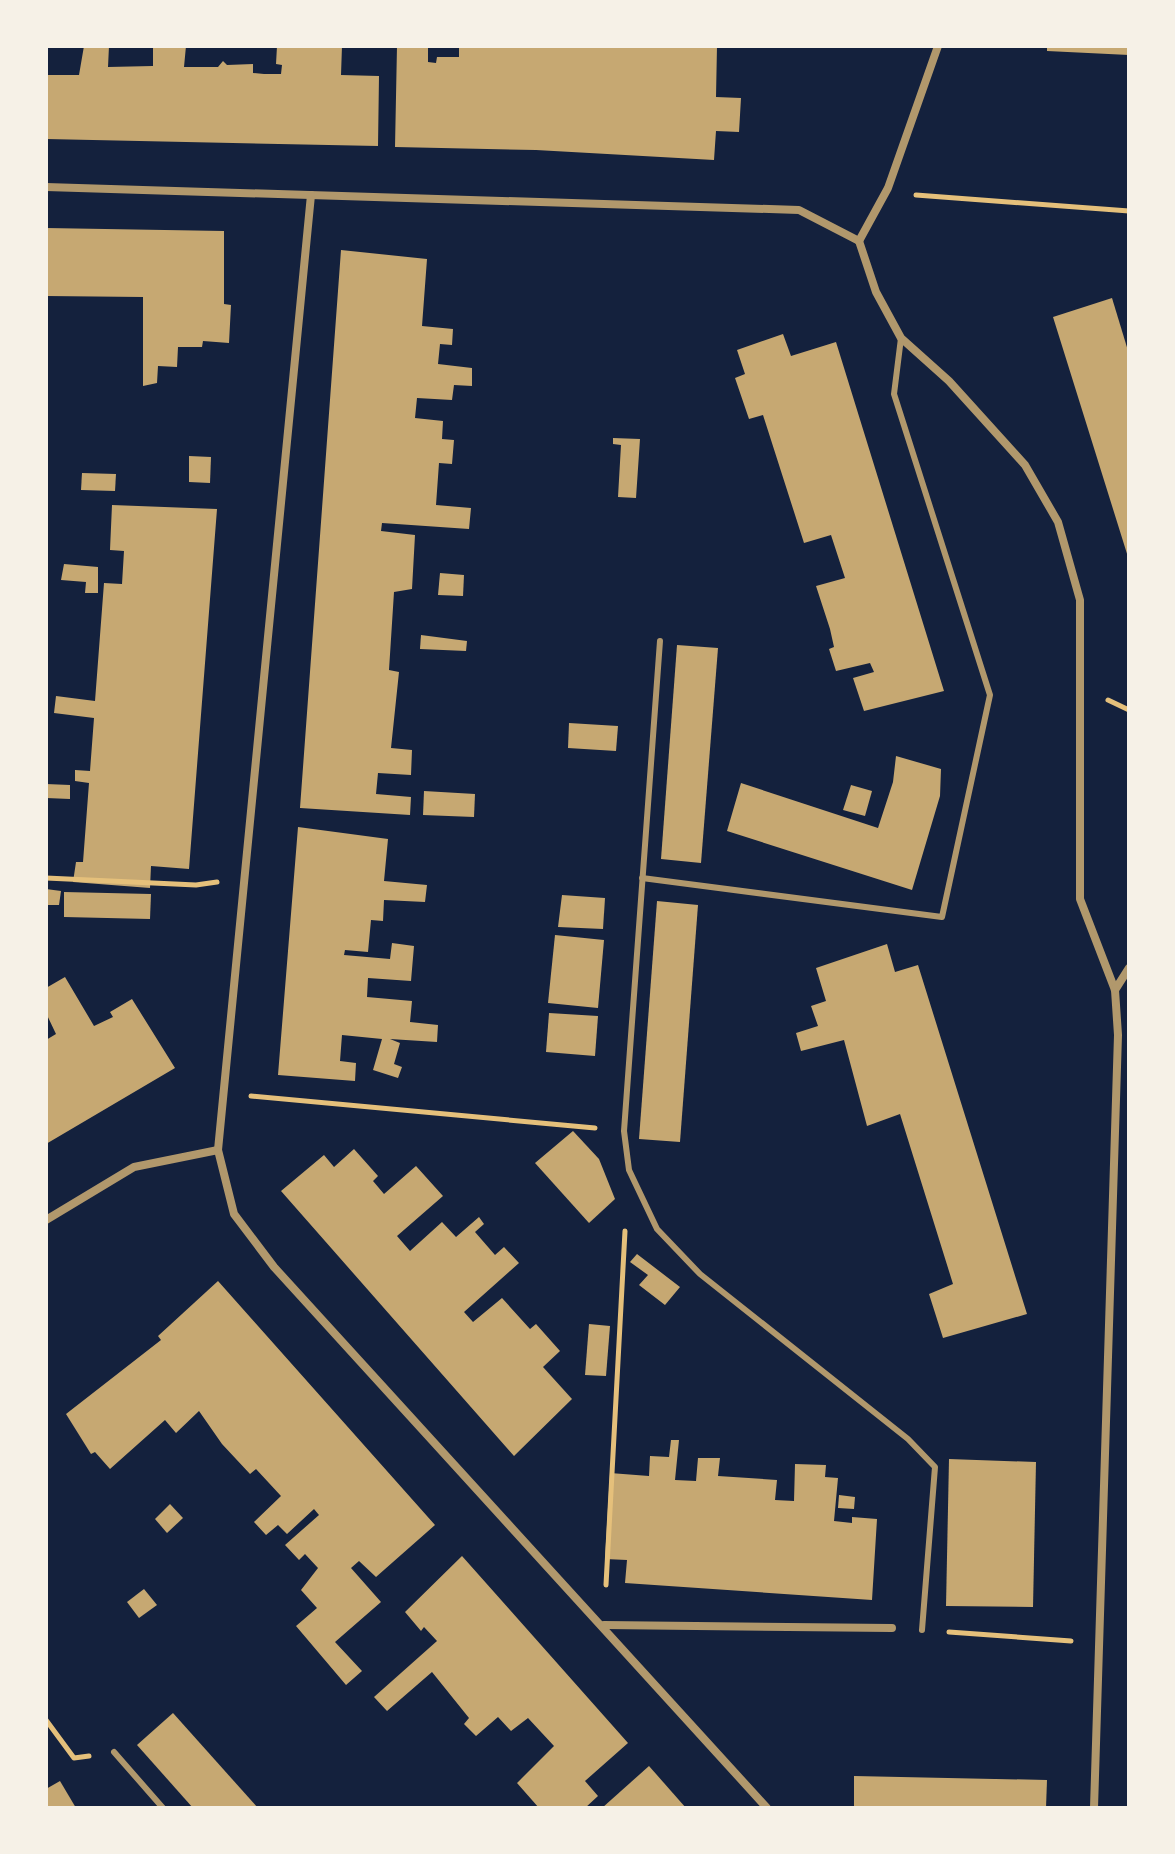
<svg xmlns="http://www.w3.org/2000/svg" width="1175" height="1854" font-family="Bitter,serif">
<rect width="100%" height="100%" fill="#14213d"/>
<g fill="#c6a872">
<polygon points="84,46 109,46 108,67 153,66 153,46 186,46 184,67 218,67 223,61 227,65 253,64 253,73 264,74 281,74 282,65 276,64 277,46 342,46 341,75 379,76 378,146 46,139 46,75 79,75"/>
<polygon points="397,46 428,46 428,62 436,63 437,57 459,57 459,46 717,46 716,97 741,98 739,132 716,131 714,160 536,150 395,147"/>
<polygon points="1047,46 1129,46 1129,55 1047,51"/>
<polygon points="46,228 224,231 224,304 231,305 229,343 203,341 202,347 178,347 177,367 158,366 157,383 143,386 143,297 46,296"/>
<polygon points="341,250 427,259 422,326 453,329 452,345 440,344 438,364 472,368 472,386 454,385 452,400 417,398 415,418 443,421 442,439 454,440 452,464 439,463 436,505 471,508 469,529 382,523 381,531 415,535 412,589 394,592 389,670 399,672 391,748 412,750 411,775 378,773 376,794 411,797 410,815 300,808"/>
<polygon points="1112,298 1129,354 1128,557 1053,317"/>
<polygon points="783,334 791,356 836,342 944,691 864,711 853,678 874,672 870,663 836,671 829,649 834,647 830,629 816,586 845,578 831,535 804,543 763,415 749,419 735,378 745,374 737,350"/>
<polygon points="613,438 640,439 636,498 618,497 621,445 613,444"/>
<polygon points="189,456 211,457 210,483 189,482"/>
<polygon points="82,473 116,474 115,491 81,490"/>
<polygon points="112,505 217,509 189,869 151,866 150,888 73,882 76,862 83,862 89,783 75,781 75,770 90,771 94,718 54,713 56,696 95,701 104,583 122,584 124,551 110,550"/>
<polygon points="64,564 98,567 98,593 85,593 86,582 61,580"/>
<polygon points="440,573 464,575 463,596 438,595"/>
<polygon points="421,635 467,641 466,651 420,649"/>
<polygon points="677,645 718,648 701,863 661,859"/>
<polygon points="569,723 618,726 616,751 568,748"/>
<polygon points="896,756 941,769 940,796 912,890 727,831 741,783 878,828 893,782"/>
<polygon points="46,784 70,785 70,799 46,798"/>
<polygon points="851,785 872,791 865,816 843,810"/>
<polygon points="424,791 475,794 474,817 423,815"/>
<polygon points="298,827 388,839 384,881 427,885 425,902 384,900 383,921 371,920 368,952 345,950 344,955 390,959 392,943 414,946 411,981 368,978 367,997 412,1001 410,1022 438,1025 437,1042 390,1039 400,1043 394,1064 402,1067 398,1078 373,1070 382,1039 342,1035 340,1061 356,1063 355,1081 278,1075"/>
<polygon points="46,889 61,891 59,905 46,905"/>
<polygon points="64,892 151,894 150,919 64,917"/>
<polygon points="562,895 605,898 603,929 558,927"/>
<polygon points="657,901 698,905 680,1142 639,1139"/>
<polygon points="555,935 604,940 598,1008 548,1003"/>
<polygon points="887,944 895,972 918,965 1027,1314 943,1338 929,1294 953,1284 900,1114 867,1126 844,1040 801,1051 796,1033 818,1026 811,1006 826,1001 816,968"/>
<polygon points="65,977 94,1026 113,1017 110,1012 132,999 175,1068 46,1144 46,1040 56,1034 46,1013 46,988"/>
<polygon points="549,1013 598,1016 595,1056 546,1052"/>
<polygon points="573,1131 599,1159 615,1199 589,1223 535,1163"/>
<polygon points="354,1149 378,1176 373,1181 384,1194 416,1166 443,1196 397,1236 410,1251 442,1222 456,1237 479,1217 484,1224 475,1232 495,1255 504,1247 519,1263 464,1312 473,1322 502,1298 530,1329 536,1324 560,1351 543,1367 572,1399 514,1456 281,1191 324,1155 334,1167"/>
<polygon points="637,1254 680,1287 665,1305 639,1285 648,1275 630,1262"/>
<polygon points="218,1281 435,1525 376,1577 359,1561 351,1568 381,1602 335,1642 362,1671 346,1685 296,1626 317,1608 301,1590 318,1568 305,1554 299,1560 285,1545 319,1515 314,1509 287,1534 278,1525 266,1535 254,1522 281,1496 256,1469 250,1474 222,1444 199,1411 176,1433 165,1420 110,1469 95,1452 91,1454 66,1414 161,1340 158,1336"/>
<polygon points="589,1324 610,1326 606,1376 585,1375"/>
<polygon points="671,1440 679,1440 675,1480 696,1481 698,1458 720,1458 718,1476 777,1480 775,1500 794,1501 795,1464 826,1465 825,1477 838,1478 834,1521 852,1523 852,1517 877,1519 872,1600 625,1583 627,1560 605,1559 610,1473 649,1476 650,1456 669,1457"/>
<polygon points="949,1459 1036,1462 1033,1607 946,1606"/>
<polygon points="839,1495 855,1497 854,1509 838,1508"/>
<polygon points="170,1504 183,1518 167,1533 155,1519"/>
<polygon points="462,1556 628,1743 585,1781 598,1796 585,1808 539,1808 517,1783 554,1746 528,1718 511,1731 498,1717 476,1736 464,1724 469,1718 432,1672 387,1711 374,1697 437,1641 424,1627 421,1631 405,1612"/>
<polygon points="144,1589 157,1605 139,1618 127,1602"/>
<polygon points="173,1713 258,1808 193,1808 137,1745"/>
<polygon points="649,1766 686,1808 602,1808"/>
<polygon points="854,1776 1047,1780 1046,1808 854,1808"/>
<polygon points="60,1781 76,1808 46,1808 46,1789"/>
</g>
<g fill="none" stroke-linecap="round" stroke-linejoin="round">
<g stroke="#e5c07b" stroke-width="5">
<polyline points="916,195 1129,211"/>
<polyline points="1108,700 1129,710"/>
<polyline points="46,878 196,885 217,882"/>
<polyline points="251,1096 595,1128"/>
<polyline points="606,1585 625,1231"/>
<polyline points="949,1632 1071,1641"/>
<polyline points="46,1720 74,1758 89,1756"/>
</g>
<g stroke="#b1986c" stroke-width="6">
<polyline points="660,641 624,1131 629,1170 657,1229 700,1274 908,1439 935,1467 922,1630"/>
<polyline points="642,878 942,917 990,695 894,394 901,338"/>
<polyline points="114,1752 163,1808"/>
</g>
<g stroke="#b1986c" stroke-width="8">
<polyline points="46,187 799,210 859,241"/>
<polyline points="311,195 218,1150 234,1214 274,1267 767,1808"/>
<polyline points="859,241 876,292 901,338 949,381 1025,465 1058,522 1080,600 1080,899 1115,990 1118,1035 1094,1808"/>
<polyline points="859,241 888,188 938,46"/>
<polyline points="1115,990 1129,968"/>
<polyline points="46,1220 134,1167 218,1150"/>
<polyline points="604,1625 892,1628"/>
</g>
</g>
<rect width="1175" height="1854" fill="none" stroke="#f6f1e7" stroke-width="96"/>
</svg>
